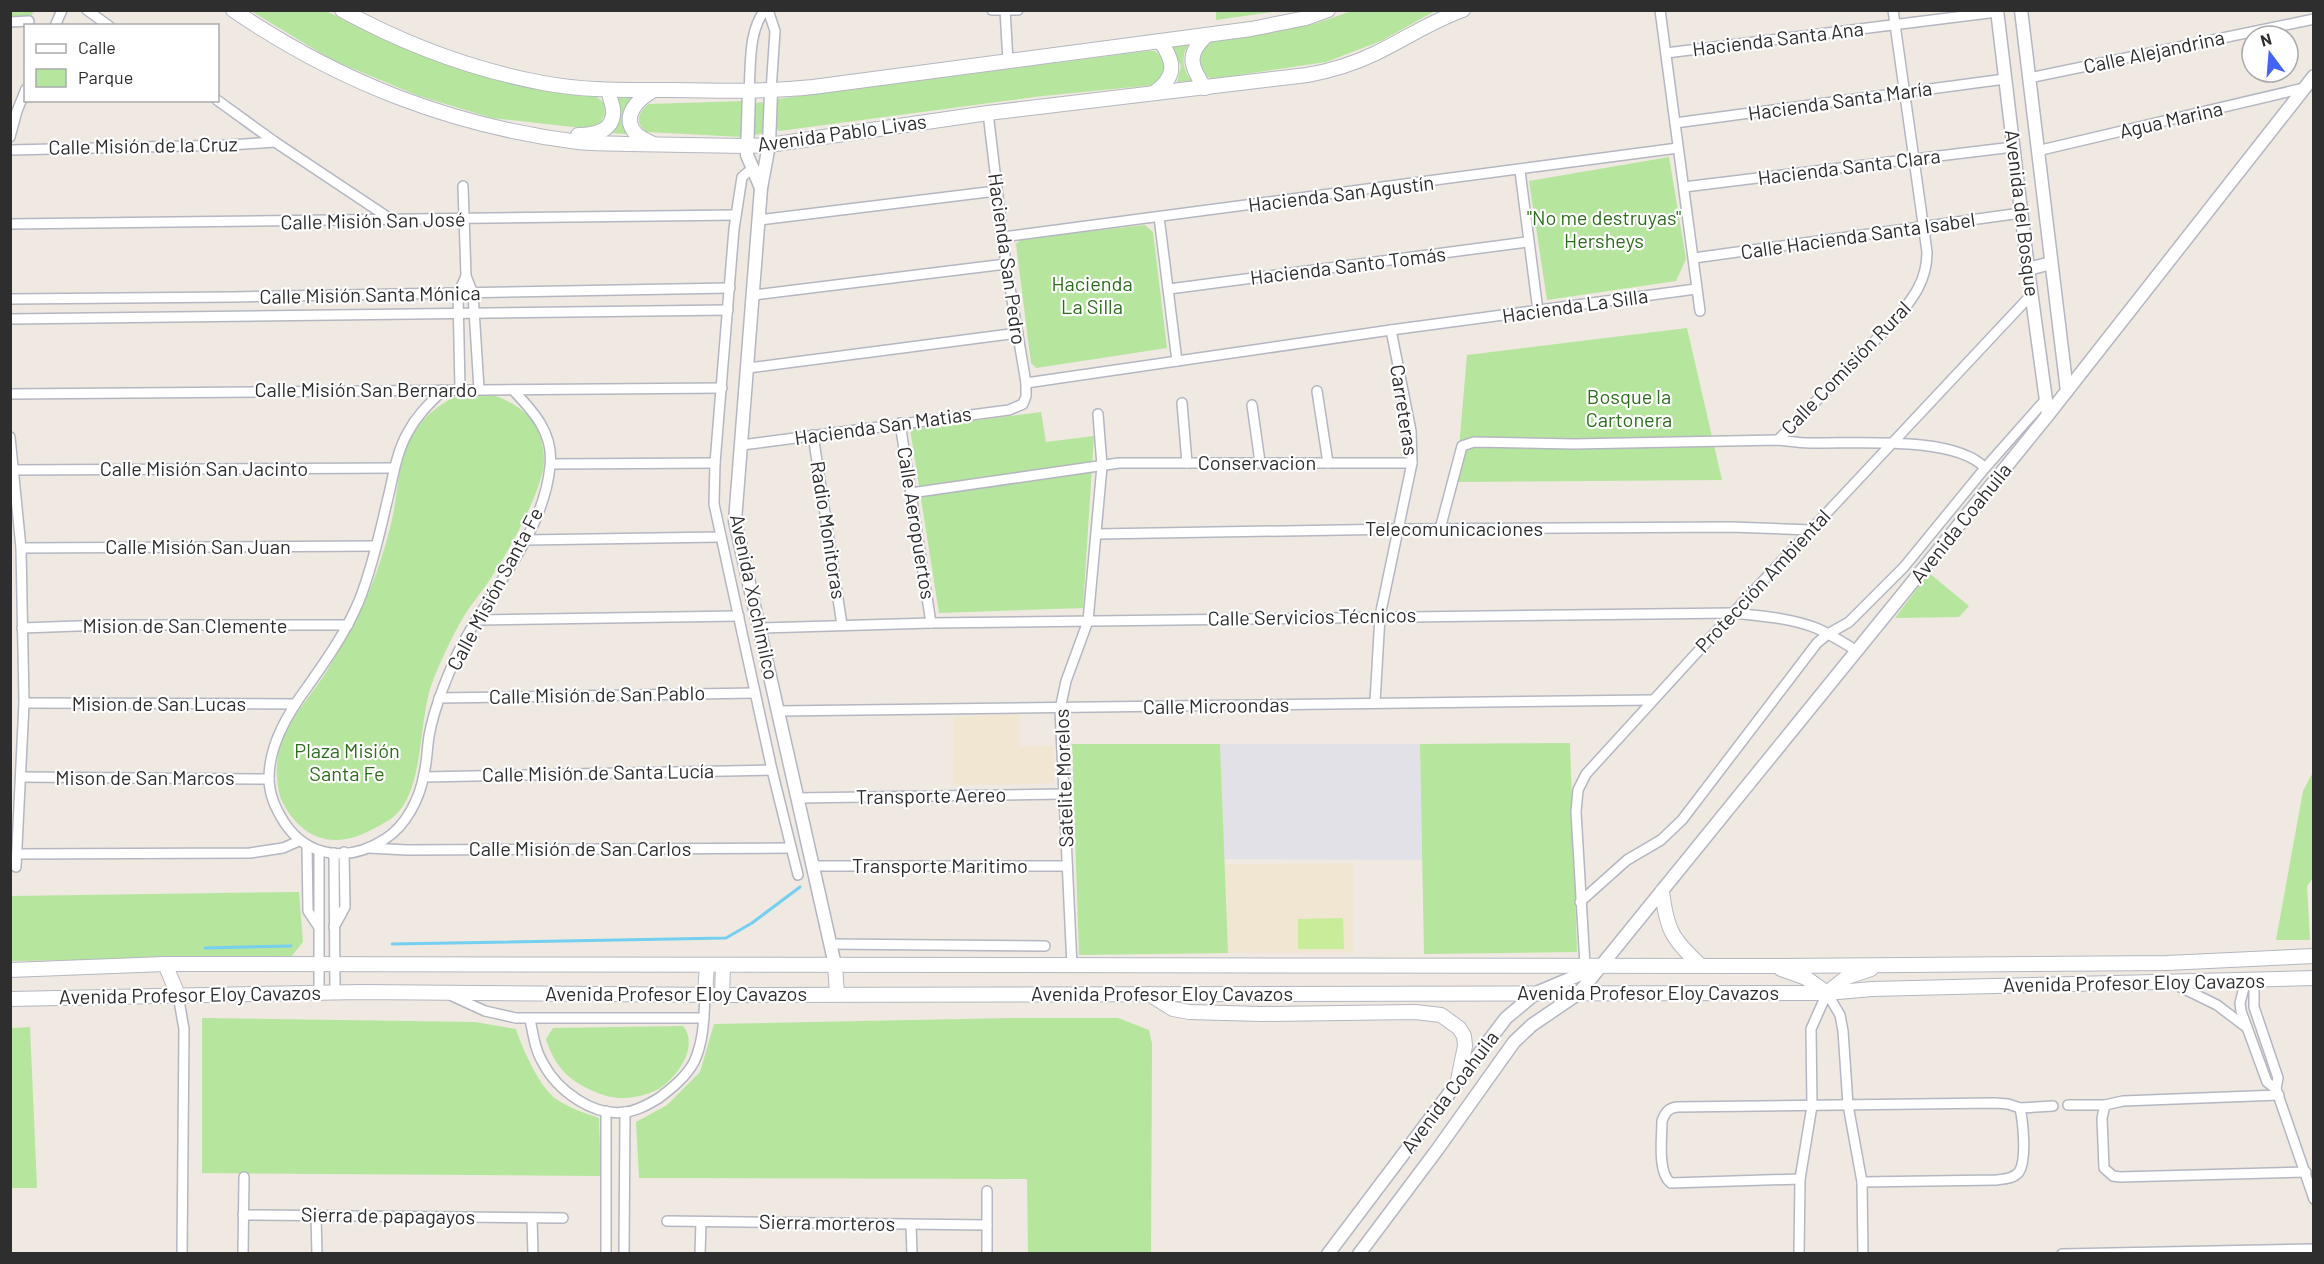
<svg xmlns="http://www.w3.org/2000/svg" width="2324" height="1264" font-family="Barlow,sans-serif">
<rect width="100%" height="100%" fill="#efe9e1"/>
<polygon fill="#e3e1e8" points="1220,744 1420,744 1422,860 1224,859"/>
<g fill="#f0e6d1">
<polygon points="1020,714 1020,746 1053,746 1054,783 953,786 954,717"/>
<polygon points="1353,863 1353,953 1228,953 1225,864"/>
</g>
<g fill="#b6e59e">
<polygon points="1216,10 1279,10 1279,11 1216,20"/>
<polygon points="10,11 34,11 29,21 11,22"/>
<polygon points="251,11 326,11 387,41 450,65 519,86 597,97 604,103 605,114 598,127 591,129 492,118 419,96 332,60"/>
<polygon points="1352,11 1435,11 1381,41 1326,62 1212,79 1203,74 1197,60 1202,46 1209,42 1314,24"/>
<path d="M1189 44C1180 56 1183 71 1192 81L1177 82 1181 66 1172 47Z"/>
<polygon points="1147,51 1155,51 1164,59 1165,73 1154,85 1043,96 779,131 774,126 777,99"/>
<path d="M616 96 635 98C624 109 620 120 627 134L610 133 619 119Z"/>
<path d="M744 101 742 137 647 132C635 124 637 112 649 104Z"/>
<polygon points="762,102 765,106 763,133 756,135 754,132 755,106 757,103"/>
<polygon points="1669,157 1686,259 1676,281 1547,300 1529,181"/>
<polygon points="1145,225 1153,232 1167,348 1036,368 1031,363 1016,244 1022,239"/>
<polygon points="1687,328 1722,480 1456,482 1467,355"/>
<path d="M487 393C521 404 543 420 544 459 545 485 511 547 496 570 486 588 471 603 461 621 451 639 432 678 428 697 420 730 421 785 400 810 394 818 386 822 377 827 364 834 351 840 335 840 310 840 291 821 281 799 278 791 278 785 277 777 274 734 303 707 325 674 335 658 344 641 353 625 371 592 385 552 393 515 398 489 399 457 413 434 422 418 446 397 465 394 472 393 480 393 487 393Z"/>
<polygon points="1041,412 1046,442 1094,436 1083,608 939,613 910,429"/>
<polygon points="1929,573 1969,606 1959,617 1895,618"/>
<polygon points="1570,743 1577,952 1424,954 1420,744"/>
<polygon points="1072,744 1220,744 1228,953 1079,955"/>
<polygon points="2313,772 2313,878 2307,886 2310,940 2276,940 2303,791"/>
<polygon points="299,892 303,942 291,957 11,961 10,896"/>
<path d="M202 1018 475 1022 516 1029C522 1048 540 1088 556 1099 569 1108 585 1113 599 1118L601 1176 202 1173Z"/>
<polygon points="1013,1018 1118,1018 1149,1030 1152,1044 1151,1253 1028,1253 1027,1179 639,1178 636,1122 667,1105 700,1072 714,1024"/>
<path d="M683 1026C699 1046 679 1075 660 1088 654 1092 642 1096 634 1097 615 1101 597 1094 581 1085 562 1074 552 1059 546 1039L553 1028Z"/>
<polygon points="30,1027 37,1188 11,1188 11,1028"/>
</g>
<polygon fill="#c9ec9a" points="1343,918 1344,949 1298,949 1298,919"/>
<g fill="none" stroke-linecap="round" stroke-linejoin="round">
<g stroke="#75cff0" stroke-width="3">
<polyline points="392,944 726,938 752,923 800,887"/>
<polyline points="205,948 291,946"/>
</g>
<defs>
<g id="minor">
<polyline points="87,10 109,26"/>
<polyline points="768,10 775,31 771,91"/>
<polyline points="992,10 1018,10"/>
<polyline points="1005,10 1008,61"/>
<polyline points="1660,10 1700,311"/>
<polyline points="10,22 29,21"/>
<polyline points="55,26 62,10"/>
<polyline points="1666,53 1997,12"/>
<polyline points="2029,78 2314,19"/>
<path d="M749 91C751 65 748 31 765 10"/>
<polyline points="217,100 275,142 389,218"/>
<polyline points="1675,123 2005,79"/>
<polyline points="10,137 17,111 26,89"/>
<polyline points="10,150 229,145 275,142"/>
<polyline points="2037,151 2304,88"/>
<polyline points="758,171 748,172 742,177 734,229 715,463 714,504 772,770 798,875"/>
<polyline points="1520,171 1538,311"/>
<polyline points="463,186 466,276 473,294 479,389"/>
<polyline points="1684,187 2013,147"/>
<polyline points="1159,217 1177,361"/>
<polyline points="759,220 996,191"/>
<polyline points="10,224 736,215"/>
<polyline points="1003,237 1678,148"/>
<polyline points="1694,258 2021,213"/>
<polyline points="1169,289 1527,242"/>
<polyline points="754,295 1006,264"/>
<polyline points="10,299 233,297 730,288"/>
<polyline points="10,319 728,310"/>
<polyline points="748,368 1018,333"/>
<polyline points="1026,383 1391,330 1696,289"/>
<polyline points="460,389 458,294 466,276"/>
<path d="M443 390C430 403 417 415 408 432 395 455 393 480 386 506 379 537 371 571 359 601 346 632 327 659 308 686 288 713 268 746 269 781 270 797 276 809 284 822 308 859 350 862 385 839 406 826 420 798 424 774 427 762 427 749 429 736 432 719 437 704 443 688 449 673 455 657 463 643 493 587 544 532 550 466 554 434 534 412 513 390"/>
<polyline points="1317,391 1328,463"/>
<polyline points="10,394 722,388"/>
<polyline points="1182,403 1187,463"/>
<polyline points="1252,405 1260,462"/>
<polyline points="900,423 931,623"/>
<polyline points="813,435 842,625"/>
<polyline points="10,437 21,548 24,703 16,867"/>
<path d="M1778 440 1897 318C1914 297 1927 280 1927 252L1893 10"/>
<polyline points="742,445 1009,410 1023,404 1026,396 1026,383 1006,264 988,113"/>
<polyline points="551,464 715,463"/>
<polyline points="13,470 394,468"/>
<polyline points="911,493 1119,463 1412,463"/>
<path d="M1440 529 1462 446 1474 442 1574 444 1778 440C1788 441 1799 443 1810 443 1853 444 1955 435 1985 468"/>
<polyline points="1097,534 1399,529 1731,527 1811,530"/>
<polyline points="526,540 720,537"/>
<polyline points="21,548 375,546"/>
<polyline points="477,620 739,616"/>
<polyline points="22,628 105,625 348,625"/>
<path d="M759 628 931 623 1733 613C1761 616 1790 618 1816 628 1830 634 1844 643 1857 651"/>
<polyline points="439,698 755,693"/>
<polyline points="1375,702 1380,616 1412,463 1411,431 1391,330"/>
<polyline points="24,703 295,704"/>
<polyline points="779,711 1653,700"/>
<polyline points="21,777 269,779"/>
<polyline points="424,777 772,770"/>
<polyline points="797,798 1064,794"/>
<polyline points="307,845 308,911 318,926"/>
<polyline points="369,848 407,850 791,848"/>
<polyline points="334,853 335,992"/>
<polyline points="17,854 250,853 283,848 299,841"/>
<polyline points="813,866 1067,866"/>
<polyline points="1580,902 1627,860 1661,840 1682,820 1817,643 1828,634 1849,622 1904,567 1985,468 2046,399"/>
<polyline points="334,927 345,907 344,852"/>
<polyline points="830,944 1045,946"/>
<polyline points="1585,965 1576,812 1578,790 1586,774 1733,613 2031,295"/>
<polyline points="1072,966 1060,709 1066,681 1088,621 1102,466 1098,414"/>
<polyline points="2246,980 2240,1003 2241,1011 2267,1082 2276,1089"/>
<polyline points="2254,981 2254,1007 2278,1078 2276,1089 2314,1199"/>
<polyline points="2174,984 2217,1005 2246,1027"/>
<polyline points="319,992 319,852"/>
<polyline points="178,995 184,1029 182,1254"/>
<polyline points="450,995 485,1011 516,1018 704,1018"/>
<path d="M530 1019C533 1034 535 1050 543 1063 557 1090 593 1117 625 1112 637 1111 649 1104 659 1098 672 1088 686 1077 694 1062 704 1041 704 1016 705 994"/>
<polyline points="2279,1095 2123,1101 2105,1105 2102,1118 2104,1168 2113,1176 2120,1177 2306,1172"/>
<polyline points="2068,1105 2105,1105"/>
<polyline points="2020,1108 2053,1106"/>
<path d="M1800 1179 1671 1183C1657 1173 1662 1137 1662 1121 1665 1113 1668 1108 1677 1107L1995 1103 2008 1104 2020 1108C2023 1122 2027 1160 2019 1172 2013 1179 2004 1179 1996 1180L1862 1182"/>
<polyline points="987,1191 987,1254"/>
<polyline points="243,1215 563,1218"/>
<polyline points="316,1216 317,1254"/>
<polyline points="532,1218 533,1254"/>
<polyline points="667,1221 987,1225"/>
<polyline points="911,1225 912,1254"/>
<polyline points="243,1254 244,1177"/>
<polyline points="606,1254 606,1111"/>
<polyline points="624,1254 625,1112"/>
<polyline points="700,1254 701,1222"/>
<polyline points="1799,1254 1800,1179 1812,1106 1811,1029 1827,993 1840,1015 1843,1031 1848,1105 1862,1182 1863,1254"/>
<polyline points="2062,1254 2314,1249"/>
</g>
<g id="tertiary">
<polyline points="1997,10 2028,269 2048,415"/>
<polyline points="2021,10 2067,391"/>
<polyline points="749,91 747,155 761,188"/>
<polyline points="771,91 769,145 761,188 735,521 835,965"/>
<polyline points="2028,269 2051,263"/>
<polyline points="1328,1254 1506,1018 1536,993 1598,967"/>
<polyline points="1359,1254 1437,1150 1514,1042 1532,1025 1579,993 2048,415 2314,76"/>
</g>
<g id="secondary">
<path d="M233 10C339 82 451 126 578 142 594 144 611 143 628 144 667 145 707 145 746 146L769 145 988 113 1307 75C1330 71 1353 64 1374 54 1404 40 1431 21 1463 10"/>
<path d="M342 10C404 44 474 70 543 83 585 91 629 90 671 90 719 91 766 92 813 87L1251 29 1306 18 1328 10"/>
<path d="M1205 88C1190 66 1186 54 1207 35"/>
<path d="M1154 93C1176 77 1176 63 1160 41"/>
<path d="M578 135C595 135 615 131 613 109 612 103 609 97 609 90"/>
<path d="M653 144C648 141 640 138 636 134 620 116 638 99 654 90"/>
<path d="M1662 892C1667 929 1671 938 1699 964"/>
<polyline points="165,964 178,995"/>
<polyline points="835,965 837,994"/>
<polyline points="1781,969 1806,978 1827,993"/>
<polyline points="10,970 165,964 1764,966 2167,963 2314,956"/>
<polyline points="1827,993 1847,977 1871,969"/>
<polyline points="705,994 707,965"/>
<polyline points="1149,994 1173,1009 1189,1012 1262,1014 1415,1012 1441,1015 1459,1028 1464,1036 1465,1046 1458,1080"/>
<polyline points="722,995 723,965"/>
<polyline points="10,999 360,992 722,995 1827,993 1872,989 2314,978"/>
</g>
</defs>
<use href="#minor" stroke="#b4b7c1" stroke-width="12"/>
<use href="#tertiary" stroke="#b4b7c1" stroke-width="15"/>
<use href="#secondary" stroke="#b4b7c1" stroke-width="16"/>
<use href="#minor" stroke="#fff" stroke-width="9"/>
<use href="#tertiary" stroke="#fff" stroke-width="12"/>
<use href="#secondary" stroke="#fff" stroke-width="14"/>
</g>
<g text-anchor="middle" stroke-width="4.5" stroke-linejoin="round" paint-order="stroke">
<g font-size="20" fill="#2e2e2e" stroke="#fff">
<text transform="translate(1778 39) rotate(-7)" y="7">Hacienda Santa Ana</text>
<text transform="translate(2154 52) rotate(-12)" y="7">Calle Alejandrina</text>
<text transform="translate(1840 101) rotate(-8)" y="7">Hacienda Santa María</text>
<text transform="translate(2171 120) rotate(-13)" y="7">Agua Marina</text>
<text transform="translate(842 133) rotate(-8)" y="7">Avenida Pablo Livas</text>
<text transform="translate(143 146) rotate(-1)" y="7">Calle Misión de la Cruz</text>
<text transform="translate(1849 167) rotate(-7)" y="7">Hacienda Santa Clara</text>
<text transform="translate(1341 194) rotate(-7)" y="7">Hacienda San Agustín</text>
<text transform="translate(2022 213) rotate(83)" y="7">Avenida del Bosque</text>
<text transform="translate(373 221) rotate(-1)" y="7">Calle Misión San José</text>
<text transform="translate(1858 236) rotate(-8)" y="7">Calle Hacienda Santa Isabel</text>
<text transform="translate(1007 259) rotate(82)" y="7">Hacienda San Pedro</text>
<text transform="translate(1348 266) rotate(-7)" y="7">Hacienda Santo Tomás</text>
<text transform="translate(370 295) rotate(-1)" y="7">Calle Misión Santa Mónica</text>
<text transform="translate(1575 306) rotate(-8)" y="7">Hacienda La Silla</text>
<text transform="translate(1846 368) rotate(-46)" y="7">Calle Comisión Rural</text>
<text x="366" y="397">Calle Misión San Bernardo</text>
<text transform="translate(1404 410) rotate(81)" y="7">Carreteras</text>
<text transform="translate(883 426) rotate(-8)" y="7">Hacienda San Matias</text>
<text x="1257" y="470">Conservacion</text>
<text x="204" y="476">Calle Misión San Jacinto</text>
<text transform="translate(916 523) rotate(81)" y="7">Calle Aeropuertos</text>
<text transform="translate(1961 523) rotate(-51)" y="7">Avenida Coahuila</text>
<text x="1454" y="536">Telecomunicaciones</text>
<text transform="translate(828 530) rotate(81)" y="7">Radio Monitoras</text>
<text x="198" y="554">Calle Misión San Juan</text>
<text transform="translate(1763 581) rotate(-47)" y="7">Protección Ambiental</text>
<text transform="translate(495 589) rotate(-62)" y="7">Calle Misión Santa Fe</text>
<text transform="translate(754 597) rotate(78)" y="7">Avenida Xochimilco</text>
<text transform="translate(1312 617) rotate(-1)" y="7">Calle Servicios Técnicos</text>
<text x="185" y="633">Mision de San Clemente</text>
<text transform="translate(597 695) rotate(-1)" y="7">Calle Misión de San Pablo</text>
<text x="159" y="711">Mision de San Lucas</text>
<text transform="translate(1216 706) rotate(-1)" y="7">Calle Microondas</text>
<text transform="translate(598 773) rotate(-1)" y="7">Calle Misión de Santa Lucía</text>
<text x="145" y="785">Mison de San Marcos</text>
<text transform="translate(1064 778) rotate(-92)" y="7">Satelite Morelos</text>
<text transform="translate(931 796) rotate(-1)" y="7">Transporte Aereo</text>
<text x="580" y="856">Calle Misión de San Carlos</text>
<text x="940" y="873">Transporte Maritimo</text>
<text transform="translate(2134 983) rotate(-1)" y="7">Avenida Profesor Eloy Cavazos</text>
<text x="1648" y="1000">Avenida Profesor Eloy Cavazos</text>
<text x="676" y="1001">Avenida Profesor Eloy Cavazos</text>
<text x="1162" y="1001">Avenida Profesor Eloy Cavazos</text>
<text transform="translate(190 995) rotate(-1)" y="7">Avenida Profesor Eloy Cavazos</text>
<text transform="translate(1450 1092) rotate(-53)" y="7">Avenida Coahuila</text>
<text transform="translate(388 1216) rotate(1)" y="7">Sierra de papagayos</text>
<text transform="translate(827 1223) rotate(1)" y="7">Sierra morteros</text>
</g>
<g font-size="20" fill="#2c6e1b" stroke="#fff">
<text x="1604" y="225">"No me destruyas"<tspan x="1604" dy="23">Hersheys</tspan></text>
<text x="1092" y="291">Hacienda<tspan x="1092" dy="23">La Silla</tspan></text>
<text x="1629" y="404">Bosque la<tspan x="1629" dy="23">Cartonera</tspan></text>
<text x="347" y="758">Plaza Misión<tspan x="347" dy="23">Santa Fe</tspan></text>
</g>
</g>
<rect width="2324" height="1264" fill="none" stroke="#2e2e2e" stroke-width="24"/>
<rect x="24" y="24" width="195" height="78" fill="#ffffff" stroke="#ababab" stroke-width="1.5"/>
<rect x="36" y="44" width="30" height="9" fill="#ffffff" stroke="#ababab" stroke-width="1.5"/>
<text x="78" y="54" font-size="18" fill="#2e2e2e">Calle</text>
<rect x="36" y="69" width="30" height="18" fill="#b6e59e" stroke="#ababab" stroke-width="1.5"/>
<text x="78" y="84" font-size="18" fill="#2e2e2e">Parque</text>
<g transform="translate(2270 54) rotate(344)"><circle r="28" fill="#ffffff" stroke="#ababab" stroke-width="1.5"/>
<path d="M0-4.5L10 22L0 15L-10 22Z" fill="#4264fb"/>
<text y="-9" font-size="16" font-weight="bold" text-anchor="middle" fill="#2e2e2e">N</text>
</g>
</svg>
